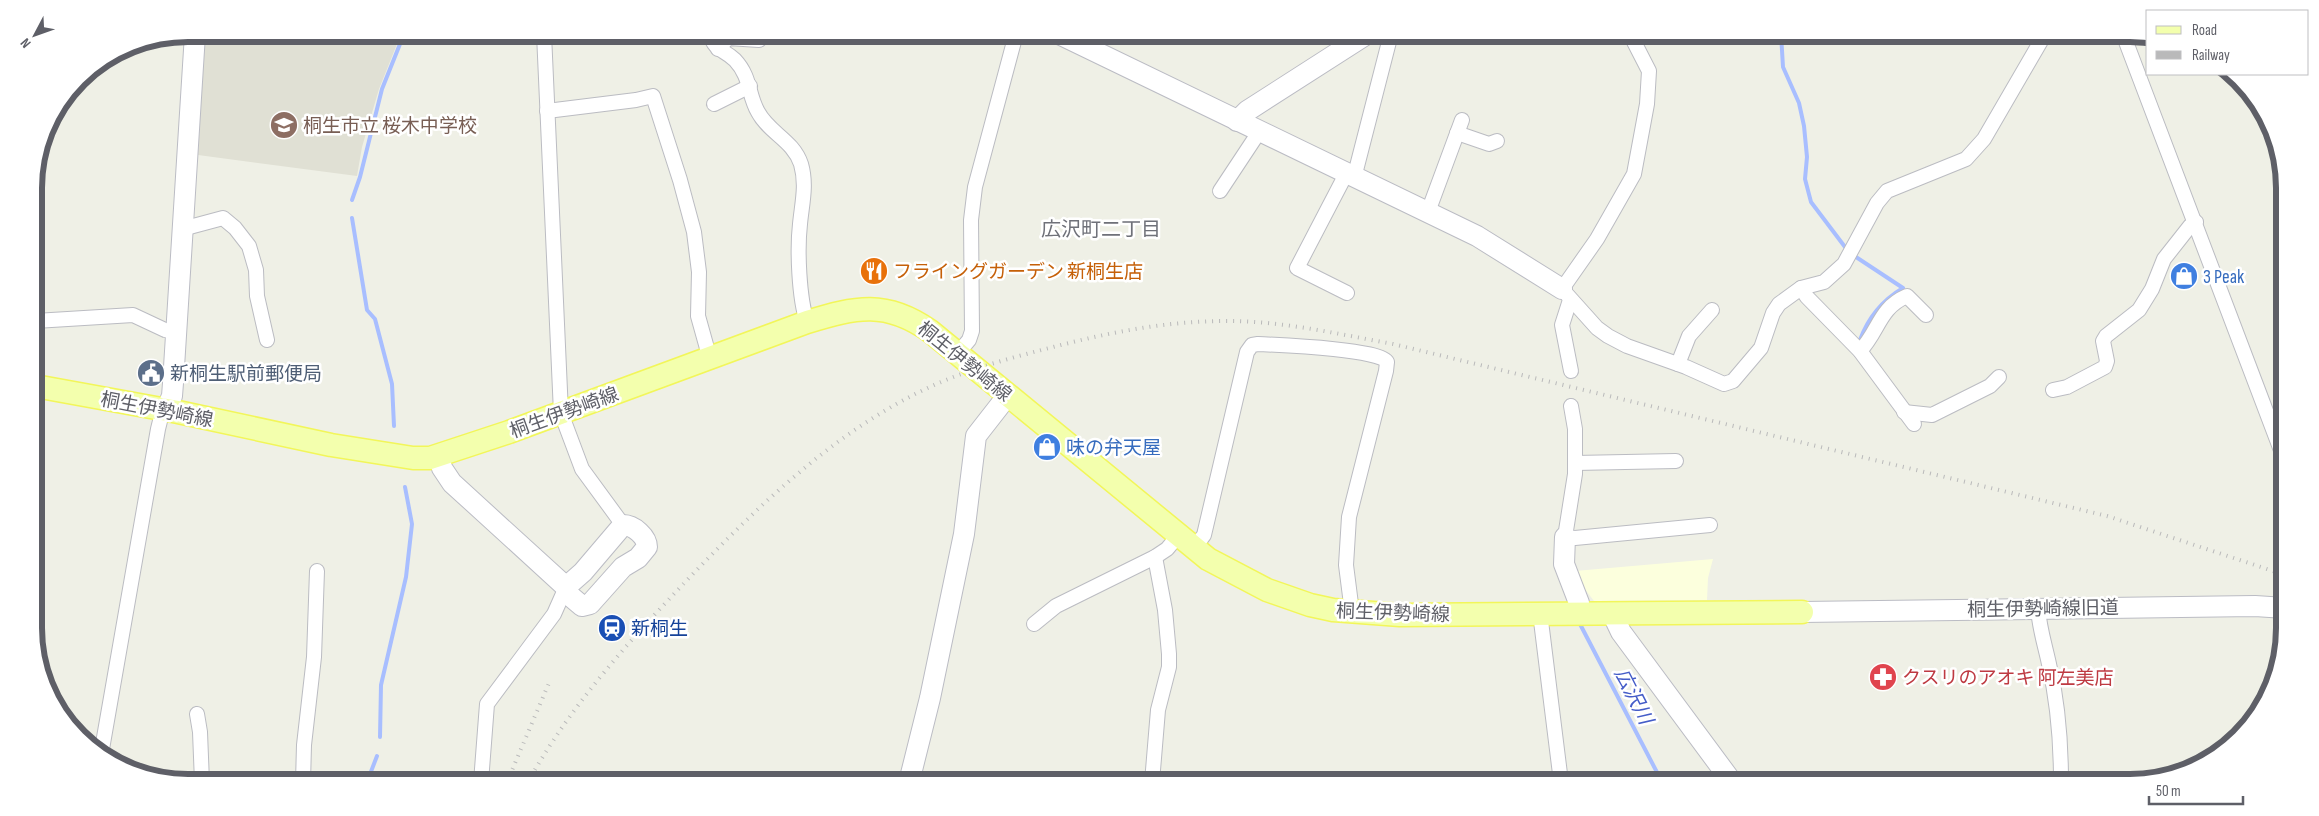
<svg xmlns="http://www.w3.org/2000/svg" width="2319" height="816" font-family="'Sofia Sans Condensed','Noto Sans JP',sans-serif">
<rect width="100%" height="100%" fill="#eff0e6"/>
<polygon fill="#fcffdd" points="1713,559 1708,578 1707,600 1594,601 1584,588 1575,571"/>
<polygon fill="#e0e0d4" points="205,34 401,34 379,89 362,147 357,176 198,155"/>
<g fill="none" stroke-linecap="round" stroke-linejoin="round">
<g stroke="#a8beff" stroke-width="4">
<polyline points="1781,34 1783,67 1799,103 1804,126 1807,157 1805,179 1811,202 1845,247"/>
<polyline points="352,200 360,177 382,89 404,34"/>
<polyline points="352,218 367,310 375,319 392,384 394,426"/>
<path d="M1853 255 1903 288C1883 300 1868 318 1860 340"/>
<polyline points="1580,624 1662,782"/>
<polyline points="380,737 381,685 406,577 412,524 405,487"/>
<polyline points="367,782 377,756"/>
</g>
<defs>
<g id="street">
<polyline points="544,34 561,413 582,469 623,525"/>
<path d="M710 34C714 51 724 49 735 60 751 77 748 95 758 112 769 133 793 140 801 164 807 185 802 203 800 224 797 250 799 298 807 322"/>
<polyline points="1630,34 1649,71 1647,104 1634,174 1597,239 1562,289 1597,328 1608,336 1627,346 1686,367 1724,384 1733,381 1761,348 1773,313 1779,304 1801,288 1824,282 1844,264 1877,203 1887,191 1966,159 1984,139 2045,34"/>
<polyline points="2123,34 2285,461"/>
<polyline points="718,49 728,38 759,40 765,34"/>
<polyline points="714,104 750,86"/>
<polyline points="547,111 636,100 653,96 680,180 694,232 699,272 698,316 710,359"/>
<polyline points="1457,133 1489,144 1497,141"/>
<polyline points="1346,174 1297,268 1347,293"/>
<polyline points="1354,178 1391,34"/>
<polyline points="1220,191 1259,132"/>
<polyline points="1428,212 1462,120"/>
<polyline points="182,229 223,218 235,228 249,246 256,270 257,296 267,340"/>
<polyline points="1801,288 1807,297 1860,351 1914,424"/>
<polyline points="1570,300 1562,325 1571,371"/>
<polyline points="35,321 133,315 165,330 176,332"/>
<path d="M1860 351C1879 331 1879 308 1907 296L1926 315"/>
<polyline points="958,353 969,340 972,331 971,220 975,187 1016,34"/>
<polyline points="1678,364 1689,336 1712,310"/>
<polyline points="2053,390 2067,387 2105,367 2107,361 2103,341 2106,336 2139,310 2152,289 2164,259 2190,226 2196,222"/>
<polyline points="1571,406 1575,429 1575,474 1565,537 1575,538 1710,525"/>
<polyline points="1904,412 1932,415 1990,386 1999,377"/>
<polyline points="1575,463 1676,461"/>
<path d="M1194 548 1204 535 1247 352 1252 345 1258 344C1277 345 1381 349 1387 362L1386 371 1349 517 1346 565 1352 612"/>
<path d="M2038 608C2039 627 2045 645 2049 664 2058 703 2061 742 2061 782"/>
<polyline points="1540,613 1561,782"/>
<polyline points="1034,624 1056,606 1155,557 1167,549 1178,536"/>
<polyline points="197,714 200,732 202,782"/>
<polyline points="102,749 158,429 161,417 166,410"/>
<polyline points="303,782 304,745 314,657 317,571"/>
<polyline points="481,782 487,704 554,614 566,587"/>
<polyline points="1152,782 1158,710 1169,667 1169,654 1165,610 1155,557"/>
</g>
<g id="secondary">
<polyline points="1059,34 1477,236 1562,289"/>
<polyline points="1237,121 1247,111 1367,34"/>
<polyline points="166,410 172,396 173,383 195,34"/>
<polyline points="439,456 442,468 452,483 566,587"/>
<path d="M623 525C634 525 647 537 647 547L638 558 623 567 590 604 582 606 569 595 566 587 583 572Z"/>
<polyline points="1565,537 1564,564 1579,603 1579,613"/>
<polyline points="1802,612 2255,606 2285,608"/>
<polyline points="1612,613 1621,632 1732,782"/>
<polyline points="909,782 930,698 964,534 976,436 1008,395"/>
</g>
<path id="primary" d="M35 386 178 412 331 445 413 458H430L509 432 807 322C856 307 886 300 930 331L1208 559 1267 590 1310 605 1333 610 1400 615 1802 612"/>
</defs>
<use href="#street" stroke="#bbbcc2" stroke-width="16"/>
<use href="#secondary" stroke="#bbbcc4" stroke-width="22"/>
<use href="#primary" stroke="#f2f65a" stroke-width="25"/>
<use href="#street" stroke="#fff" stroke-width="14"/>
<use href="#secondary" stroke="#fff" stroke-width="20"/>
<use href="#primary" stroke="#f3ffad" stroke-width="22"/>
<g stroke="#b9b9ba" stroke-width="4" stroke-dasharray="1 6" stroke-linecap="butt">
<polyline points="507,782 549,683"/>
<path d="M528 782C570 706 630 640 690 577 767 497 851 416 956 376 990 363 1026 354 1061 345 1116 331 1170 321 1227 321 1283 321 1338 334 1393 344L2107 516 2285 575"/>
</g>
</g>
<defs>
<symbol id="school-disc" viewBox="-11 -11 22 22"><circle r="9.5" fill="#8d6e63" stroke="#fff"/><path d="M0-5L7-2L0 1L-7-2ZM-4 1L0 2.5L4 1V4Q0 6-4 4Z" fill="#fff"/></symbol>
<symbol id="restaurant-disc" viewBox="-11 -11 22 22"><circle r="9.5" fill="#e8710a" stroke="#fff"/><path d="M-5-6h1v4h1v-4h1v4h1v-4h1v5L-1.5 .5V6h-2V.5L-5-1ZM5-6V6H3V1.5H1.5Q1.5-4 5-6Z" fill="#fff"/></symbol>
<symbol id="shop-disc" viewBox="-11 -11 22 22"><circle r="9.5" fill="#3f7fe0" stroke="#fff"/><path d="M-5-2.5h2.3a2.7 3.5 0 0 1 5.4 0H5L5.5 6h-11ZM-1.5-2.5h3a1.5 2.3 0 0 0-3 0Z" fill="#fff"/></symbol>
<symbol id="civic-disc" viewBox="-11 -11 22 22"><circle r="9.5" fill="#5c6f8a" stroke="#fff"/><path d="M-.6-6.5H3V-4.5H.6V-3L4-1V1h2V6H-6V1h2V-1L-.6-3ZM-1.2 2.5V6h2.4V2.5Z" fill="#fff"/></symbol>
<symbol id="station-disc" viewBox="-11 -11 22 22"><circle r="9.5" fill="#1a4fb4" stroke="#fff"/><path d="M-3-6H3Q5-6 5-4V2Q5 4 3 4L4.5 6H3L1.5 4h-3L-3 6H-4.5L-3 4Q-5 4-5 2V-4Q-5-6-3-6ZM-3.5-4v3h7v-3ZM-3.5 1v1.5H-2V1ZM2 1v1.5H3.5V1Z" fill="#fff"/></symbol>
<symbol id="pharmacy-disc" viewBox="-11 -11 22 22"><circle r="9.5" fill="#e0444e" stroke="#fff"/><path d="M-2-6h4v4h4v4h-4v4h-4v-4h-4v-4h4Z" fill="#fff"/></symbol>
</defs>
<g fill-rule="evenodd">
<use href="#school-disc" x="268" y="109" width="32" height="32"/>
<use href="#restaurant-disc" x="858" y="255" width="32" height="32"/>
<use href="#shop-disc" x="2168" y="260" width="32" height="32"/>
<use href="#civic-disc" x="135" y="357" width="32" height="32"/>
<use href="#shop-disc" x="1031" y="431" width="32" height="32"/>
<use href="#station-disc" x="596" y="612" width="32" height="32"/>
<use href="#pharmacy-disc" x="1867" y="661" width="32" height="32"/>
</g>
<g text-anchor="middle" stroke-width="5" stroke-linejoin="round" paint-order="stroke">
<g font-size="19" fill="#785e54" stroke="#fff" text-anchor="start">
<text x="303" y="132">桐生市立 桜木中学校</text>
</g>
<g font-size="19" fill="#c56008" stroke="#fff" text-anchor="start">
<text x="893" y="278">フライングガーデン 新桐生店</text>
</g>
<g font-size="19" fill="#366cbe" stroke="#fff" text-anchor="start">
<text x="2203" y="283">3 Peak</text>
<text x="1066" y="454">味の弁天屋</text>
</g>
<g font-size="19" fill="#5e5f67" stroke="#fff">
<text transform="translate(965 361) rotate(39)" y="7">桐生伊勢崎線</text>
<text transform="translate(157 409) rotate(11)" y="7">桐生伊勢崎線</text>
<text transform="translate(564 412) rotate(-20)" y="7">桐生伊勢崎線</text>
<text transform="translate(2043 608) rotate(-1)" y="7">桐生伊勢崎線旧道</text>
<text transform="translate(1393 612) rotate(2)" y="7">桐生伊勢崎線</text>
</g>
<g font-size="19" fill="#4e5e75" stroke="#fff" text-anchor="start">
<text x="170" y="380">新桐生駅前郵便局</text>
</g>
<g font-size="19" fill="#164399" stroke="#fff" text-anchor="start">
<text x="631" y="635">新桐生</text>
</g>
<g font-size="19" fill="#be3a42" stroke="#fff" text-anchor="start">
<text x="1902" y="684">クスリのアオキ 阿左美店</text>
</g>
<g font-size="20" fill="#6f7179" stroke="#fff">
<text x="1101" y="236">広沢町二丁目</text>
</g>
<g font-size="20" font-style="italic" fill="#455dc8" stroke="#fff">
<text transform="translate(1634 696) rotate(63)" y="7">広沢川</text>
</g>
</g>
<path d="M0 0H2319V816H0ZM188 42H2130A146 146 0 0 1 2276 188V628A146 146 0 0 1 2130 774H188A146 146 0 0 1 42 628V188A146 146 0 0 1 188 42Z" fill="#fff" fill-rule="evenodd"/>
<path fill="none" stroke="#5e5f67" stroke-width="6" d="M188 42H2130A146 146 0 0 1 2276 188V628A146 146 0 0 1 2130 774H188A146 146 0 0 1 42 628V188A146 146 0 0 1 188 42Z"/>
<rect x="2146" y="10" width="162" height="65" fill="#ffffff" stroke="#bfbfc2"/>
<rect x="2156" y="26" width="25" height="8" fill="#f3ffad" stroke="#bfbfc2"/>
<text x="2192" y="35" font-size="15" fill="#5e5f67">Road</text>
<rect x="2156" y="51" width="25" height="8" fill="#b9b9ba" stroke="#bfbfc2"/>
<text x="2192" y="60" font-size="15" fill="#5e5f67">Railway</text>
<g transform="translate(35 35) rotate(229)" stroke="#ffffff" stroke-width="4" paint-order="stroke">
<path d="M0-4L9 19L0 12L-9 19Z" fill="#5e5f67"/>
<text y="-8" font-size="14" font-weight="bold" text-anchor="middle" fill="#5e5f67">N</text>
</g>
<path d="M2149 796v8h94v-8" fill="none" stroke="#5e5f67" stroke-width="2.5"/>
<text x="2156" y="796" font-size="15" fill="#5e5f67" stroke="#ffffff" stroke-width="4" paint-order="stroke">50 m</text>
</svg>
